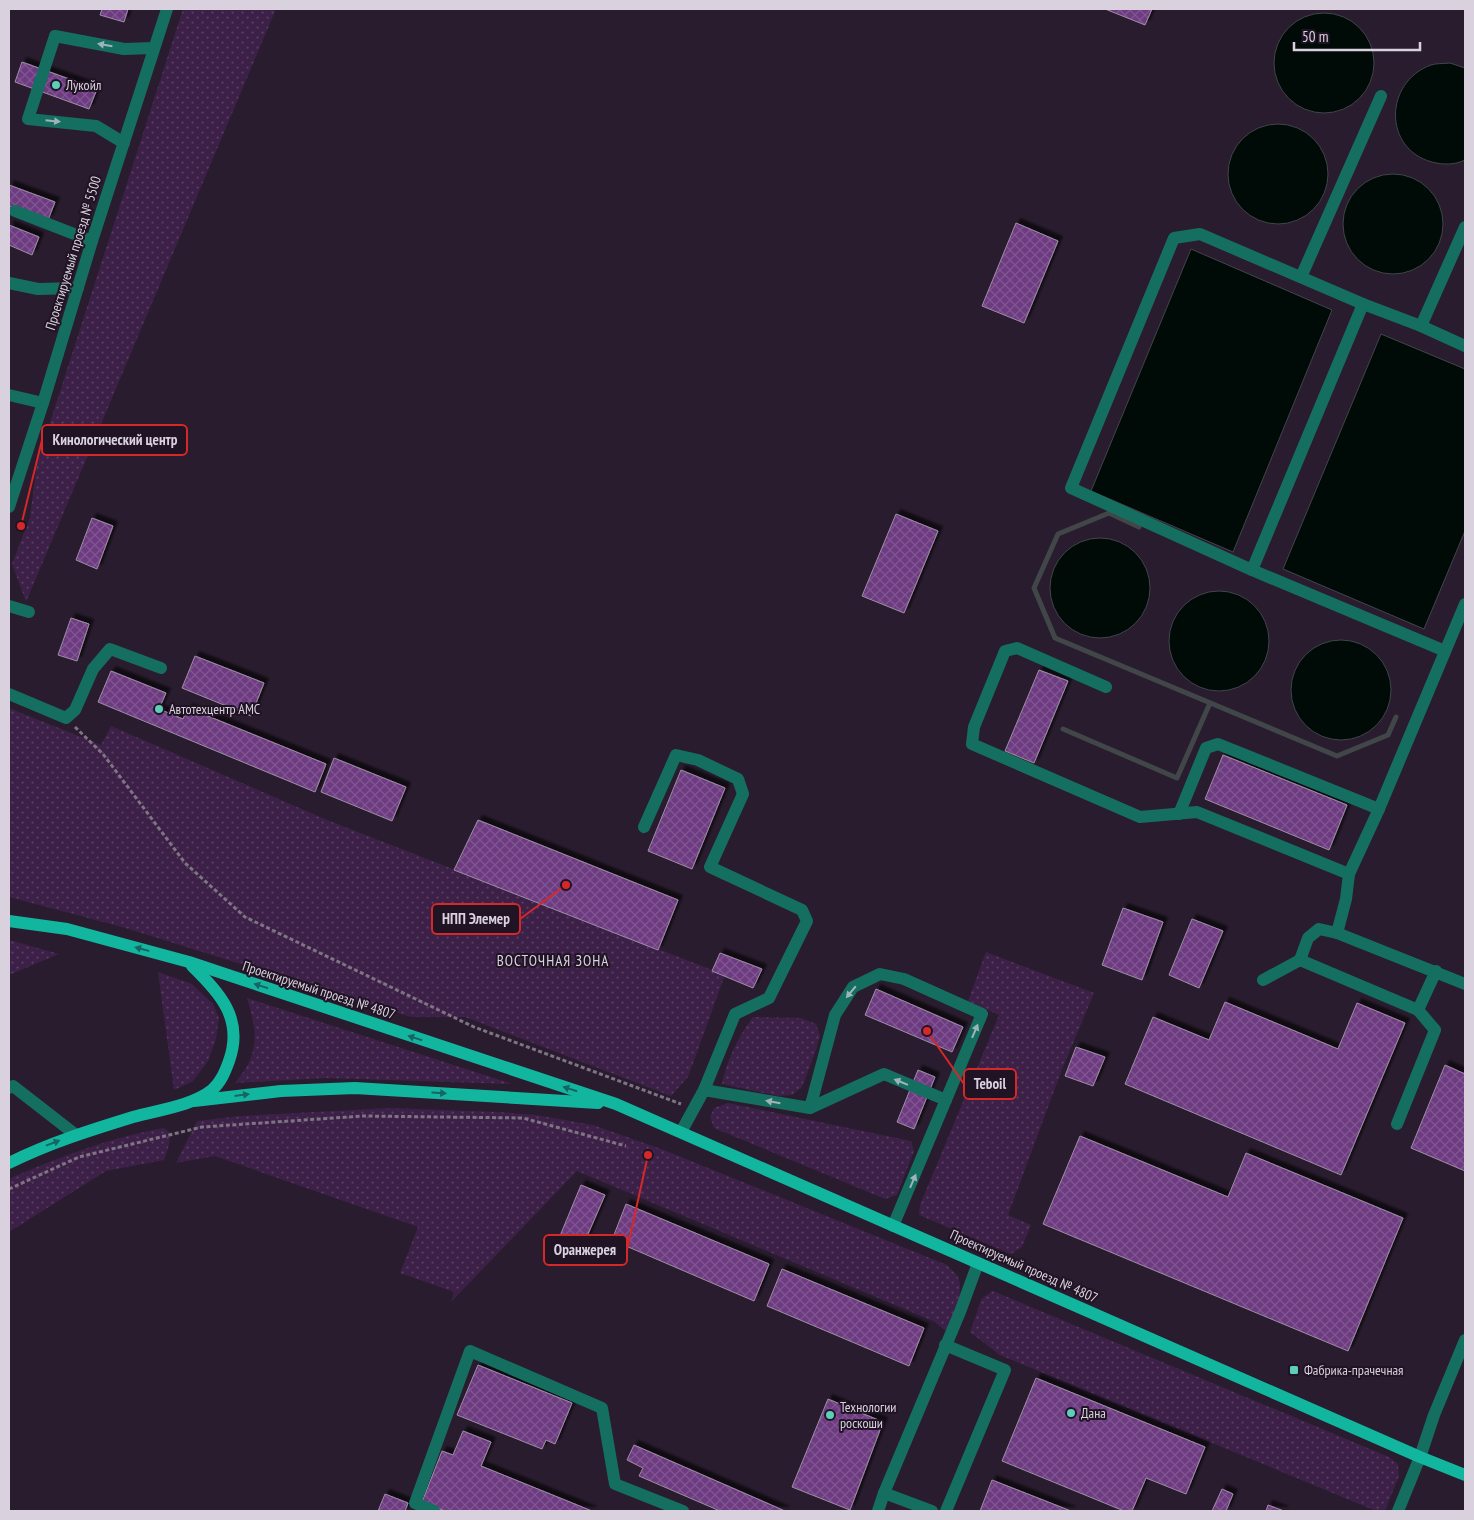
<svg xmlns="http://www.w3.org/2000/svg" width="1474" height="1520" font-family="'PT Sans Narrow',sans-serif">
<defs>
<pattern id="grass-dots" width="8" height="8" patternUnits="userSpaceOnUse" patternTransform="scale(1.25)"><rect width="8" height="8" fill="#3c2047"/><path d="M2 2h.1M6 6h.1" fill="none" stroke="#583f61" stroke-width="1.8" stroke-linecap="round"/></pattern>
<pattern id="building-cross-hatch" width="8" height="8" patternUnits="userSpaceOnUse" patternTransform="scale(1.25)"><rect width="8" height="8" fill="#6d3a80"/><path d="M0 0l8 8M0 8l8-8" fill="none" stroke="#815592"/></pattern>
<filter id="shadow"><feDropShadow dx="4.5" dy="-4.5" stdDeviation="1" flood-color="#0009"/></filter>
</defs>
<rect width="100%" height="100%" fill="#291c2e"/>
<g fill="url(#grass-dots)">
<polygon points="183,9 276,9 26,602 12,564 30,517 37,463"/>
<polygon points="9,708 101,745 111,726 327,820 725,975 688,1077 671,1096 465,1017 411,1017 122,927 9,897"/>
<polygon points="9,940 59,954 9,975"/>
<polygon points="986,952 1094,993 1061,1072 1008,1215 1031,1225 1022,1247 1011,1254 919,1215 920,1205 999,1015 968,1001"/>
<polygon points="158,972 192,984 213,1004 219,1018 216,1039 208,1061 193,1081 174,1090"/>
<path d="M247 998 512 1084 326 1078 235 1083C240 1076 247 1068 250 1060 259 1039 253 1019 247 998Z"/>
<path d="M753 1017 801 1018 816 1024 820 1035 815 1053 802 1087 792 1095 778 1096 722 1084C726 1062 739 1035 753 1017Z"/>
<polygon points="728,1103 911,1141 914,1151 897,1195 885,1199 714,1128 710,1117 714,1108"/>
<path d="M390 1108 499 1112 536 1115 593 1125 664 1150 947 1265C950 1269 956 1273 958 1277 965 1292 953 1318 946 1331L933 1321 577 1171 451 1302 454 1292 400 1273 418 1227 215 1156 176 1163 197 1121 240 1116Z"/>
<path d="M164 1128 170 1133 169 1145 164 1160 106 1171 9 1232V1179C56 1158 112 1137 164 1128Z"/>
<polygon points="993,1291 1389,1457 1398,1464 1399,1476 1385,1511 1376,1511 1000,1355 970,1332 982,1298"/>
</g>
<g fill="#000b08" stroke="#414648">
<circle cx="1324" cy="63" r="50"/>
<path d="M1450 63 1465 68V160C1455 165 1443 165 1432 162 1383 149 1384 82 1431 65 1436 63 1443 64 1450 63Z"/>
<circle cx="1278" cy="174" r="50"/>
<circle cx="1393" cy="224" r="50"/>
<polygon points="1191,249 1332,310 1233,552 1091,491"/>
<polygon points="1381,334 1465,369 1465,531 1424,629 1283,569"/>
<circle cx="1100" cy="588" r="50"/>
<circle cx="1219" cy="641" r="50"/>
<circle cx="1341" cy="690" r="50"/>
</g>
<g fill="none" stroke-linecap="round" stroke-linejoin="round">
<g stroke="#414648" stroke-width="5">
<polyline points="1139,527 1109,513 1058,534 1034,588 1055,638 1337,756 1388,735 1396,717"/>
<polyline points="1063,729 1177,778 1210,703"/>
</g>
</g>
<g fill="url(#building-cross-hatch)" stroke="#9e8ea5" filter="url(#shadow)">
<polygon points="102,9 128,9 124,22 100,15"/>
<polygon points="1105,9 1152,9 1145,25"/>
<polygon points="22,62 97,89 89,109 15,82"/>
<polygon points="9,185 55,202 48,220 9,206"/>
<polygon points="1016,223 1058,241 1024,323 982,306"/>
<polygon points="9,225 39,237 32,255 9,245"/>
<polygon points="896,514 938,531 904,613 862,596"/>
<polygon points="92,518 113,526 97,569 76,560"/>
<polygon points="71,618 89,624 77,661 58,655"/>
<polygon points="195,656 264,683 251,716 182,688"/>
<polygon points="1039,670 1068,681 1034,763 1005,751"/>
<polygon points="111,671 166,693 159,709 183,719 188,708 326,764 315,792 98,702"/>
<polygon points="1223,755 1347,805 1329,850 1205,799"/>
<polygon points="334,758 406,787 392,821 321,792"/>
<polygon points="681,770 725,788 692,869 648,851"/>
<polygon points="478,820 678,900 658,950 454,870"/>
<polygon points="1123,908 1163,922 1142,980 1102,965"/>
<polygon points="1192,919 1223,931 1199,988 1169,975"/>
<polygon points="720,953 762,969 753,988 712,971"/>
<polygon points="876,989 963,1027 952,1052 865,1015"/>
<polygon points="1225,1002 1338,1049 1357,1003 1405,1023 1341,1175 1125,1084 1153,1017 1209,1040"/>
<polygon points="1076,1047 1105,1057 1093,1086 1065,1076"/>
<polygon points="1445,1065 1465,1074 1465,1171 1411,1148"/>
<polygon points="918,1070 935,1077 914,1129 897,1122"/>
<polygon points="1080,1136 1228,1197 1246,1153 1403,1218 1348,1351 1043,1224"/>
<polygon points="581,1185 605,1195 578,1257 555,1248"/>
<polygon points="626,1204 769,1264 754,1301 612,1240"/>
<polygon points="782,1269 924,1328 909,1366 767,1306"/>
<polygon points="478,1365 572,1403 555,1444 546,1440 542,1449 457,1415"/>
<polygon points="1036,1378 1205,1447 1186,1494 1146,1478 1132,1511 1124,1511 1002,1461"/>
<polygon points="828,1399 883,1422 850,1510 792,1487"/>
<polygon points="463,1431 491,1442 481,1466 592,1511 445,1511 422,1502 442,1451 453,1455"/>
<polygon points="634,1445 785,1511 720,1511 639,1476 643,1468 627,1460"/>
<polygon points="992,1480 1071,1511 980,1511"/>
<polygon points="1222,1489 1233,1494 1226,1511 1212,1511"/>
<polygon points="385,1494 408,1503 405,1511 378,1511"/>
<polygon points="1268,1505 1284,1511 1266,1511"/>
</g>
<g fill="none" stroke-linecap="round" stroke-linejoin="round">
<g stroke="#7f7484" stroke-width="3" stroke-dasharray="4 2.5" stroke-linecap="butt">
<polyline points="75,727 103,754 185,863 245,917 474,1027 681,1104"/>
<polyline points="9,1189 79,1157 202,1127 363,1116 523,1118 626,1146"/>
</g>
<g stroke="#156f61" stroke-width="12">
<polyline points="124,143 96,126 28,119 55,36 124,49 153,48"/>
<polyline points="15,211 92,241"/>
<polyline points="1465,227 1421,326 1465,346"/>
<polyline points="1301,277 1381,96"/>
<polyline points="9,283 38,289 78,288"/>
<polyline points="1421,326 1363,304 1200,234 1174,238 1071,488 1252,570 1445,651"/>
<polyline points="9,395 43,403"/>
<polyline points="9,507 43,403 92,241 167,9"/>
<polyline points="1252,570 1363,304"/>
<polyline points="9,606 29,612"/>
<polyline points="1106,687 1017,648 1005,651 974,727 972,744 1140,817 1197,812 1349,874"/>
<polyline points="9,694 66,718 75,710 93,669 110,649 161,668"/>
<polyline points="1179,814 1206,748 1218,744 1379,809"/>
<polyline points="644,827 676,755 698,760 738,779 743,794 710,867 802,910 807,921 769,998 735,1014 704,1090 681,1132"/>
<polyline points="1337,933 1346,899 1349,874 1379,809 1465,604"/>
<polyline points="1263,980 1300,960"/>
<polyline points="1418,1010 1436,971"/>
<polyline points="9,1088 13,1086 76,1135"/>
<polyline points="704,1090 810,1108 835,1015 853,987 880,974 904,979 982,1014 893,1226"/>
<polyline points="810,1108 884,1074 946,1100"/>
<polyline points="1397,1124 1435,1030 1418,1010 1300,960 1308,938 1319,929 1337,933 1465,984"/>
<polyline points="945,1345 1005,1370 946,1511"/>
<polyline points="884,1493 932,1511"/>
<polyline points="434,1511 415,1503 470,1351 602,1408 615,1484 683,1511"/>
<polyline points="878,1511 884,1493 960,1312 978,1263"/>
<polyline points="1398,1511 1420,1457 1434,1415 1465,1340"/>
</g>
<g stroke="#12b69f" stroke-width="12">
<polyline points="9,921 67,929 189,962 616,1104 1420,1457 1465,1475"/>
<polyline points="194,1101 281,1091 355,1088 598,1103"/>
<path d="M9 1163C49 1143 91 1130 133 1117 158 1110 192 1106 212 1090 221 1082 225 1072 229 1061 244 1019 220 993 192 966"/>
</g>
</g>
<defs><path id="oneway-solid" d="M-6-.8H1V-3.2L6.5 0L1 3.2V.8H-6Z" transform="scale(1.25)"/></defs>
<g fill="#9eb4b8">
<use href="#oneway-solid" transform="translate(105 45) rotate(-170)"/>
<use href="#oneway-solid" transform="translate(53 121) rotate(6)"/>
<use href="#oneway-solid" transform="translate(851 992) rotate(130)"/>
<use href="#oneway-solid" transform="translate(975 1031) rotate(-67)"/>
<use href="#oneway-solid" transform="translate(901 1082) rotate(-158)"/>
<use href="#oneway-solid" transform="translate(773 1102) rotate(-170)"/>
<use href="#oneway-solid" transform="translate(913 1181) rotate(-67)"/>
</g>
<g fill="#186462">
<use href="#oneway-solid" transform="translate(142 949) rotate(-165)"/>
<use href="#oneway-solid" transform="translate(261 986) rotate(-162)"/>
<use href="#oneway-solid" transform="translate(415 1038) rotate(-162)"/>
<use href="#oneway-solid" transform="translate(570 1089) rotate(-162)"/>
<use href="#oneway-solid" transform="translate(439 1093) rotate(4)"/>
<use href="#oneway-solid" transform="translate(242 1095) rotate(-7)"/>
<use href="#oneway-solid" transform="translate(53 1143) rotate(-21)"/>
</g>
<g fill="#5dceb9" stroke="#1f1324" stroke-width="2">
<circle cx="56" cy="85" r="5"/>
<circle cx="159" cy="709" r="5"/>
<rect x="1289" y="1365" width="10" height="10" rx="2.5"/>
<circle cx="1071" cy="1413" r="5"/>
<circle cx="830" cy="1415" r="5"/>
</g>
<g text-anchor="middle" stroke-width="4" stroke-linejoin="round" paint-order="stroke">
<g font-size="14" fill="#d9d1dd" stroke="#1f1324" text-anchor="start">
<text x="66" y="90">Лукойл</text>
<text x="169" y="714">Автотехцентр АМС</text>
<text x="1304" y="1375">Фабрика-прачечная</text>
<text x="840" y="1412">Технологии<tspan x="840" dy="16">роскоши</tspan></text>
<text x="1081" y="1418">Дана</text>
</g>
<g font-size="14" fill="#d9d1dd" stroke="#1f1324">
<text transform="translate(73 253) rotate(-73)" y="5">Проектируемый проезд № 5500</text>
<text transform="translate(319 990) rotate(18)" y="5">Проектируемый проезд № 4807</text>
<text transform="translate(1024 1266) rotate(24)" y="5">Проектируемый проезд № 4807</text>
</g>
<g font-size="15" letter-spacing="1" fill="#d9d1dd" stroke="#1f1324">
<text x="553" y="966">ВОСТОЧНАЯ ЗОНА</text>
</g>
</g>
<path fill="none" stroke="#d62828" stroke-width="2" d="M21 526L42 440M566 885L520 919M927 1031L964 1084M648 1155L627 1250"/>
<g fill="#d62828" stroke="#1f1324" stroke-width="2">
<circle cx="21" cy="526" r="5"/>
<circle cx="566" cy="885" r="5"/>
<circle cx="927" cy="1031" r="5"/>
<circle cx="648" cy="1155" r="5"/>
</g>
<g fill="#1f1324" stroke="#d62828" stroke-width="2">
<rect x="42" y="425" width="145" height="30" rx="5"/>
<rect x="432" y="904" width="88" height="30" rx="5"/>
<rect x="964" y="1069" width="52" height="30" rx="5"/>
<rect x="544" y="1235" width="83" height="30" rx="5"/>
</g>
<g font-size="15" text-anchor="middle" font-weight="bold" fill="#d9d1dd">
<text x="115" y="445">Кинологический центр</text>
<text x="476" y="924">НПП Элемер</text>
<text x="990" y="1089">Teboil</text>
<text x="585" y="1255">Оранжерея</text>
</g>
<rect width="1474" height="1520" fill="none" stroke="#d9d1dd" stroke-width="20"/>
<path d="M1294 42v8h126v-8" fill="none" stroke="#d9d1dd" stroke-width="2.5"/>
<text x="1302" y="42" font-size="15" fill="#d9d1dd" stroke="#1f1324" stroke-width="4" paint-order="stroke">50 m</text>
</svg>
